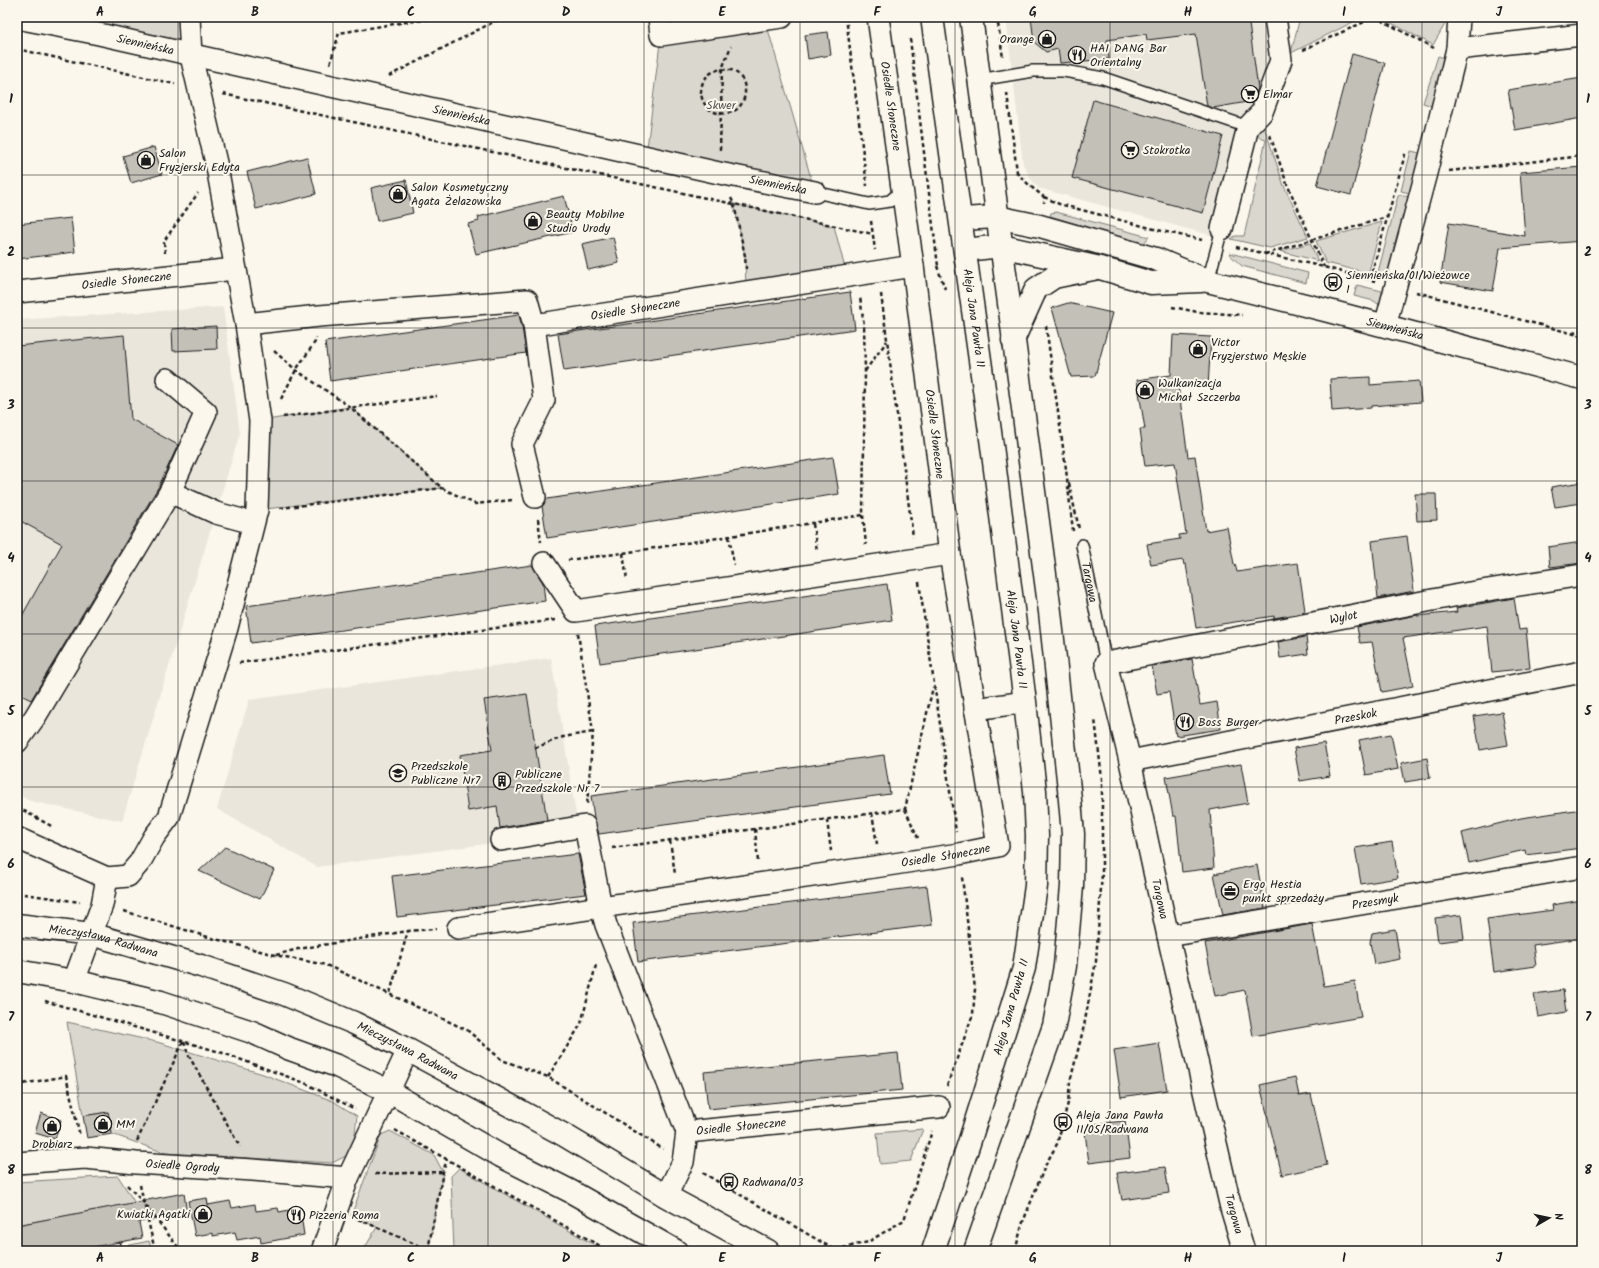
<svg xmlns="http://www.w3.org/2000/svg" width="1599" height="1268" font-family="Kalam,sans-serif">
<rect width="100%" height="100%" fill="#fbf7ec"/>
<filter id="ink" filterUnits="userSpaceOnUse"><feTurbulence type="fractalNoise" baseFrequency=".025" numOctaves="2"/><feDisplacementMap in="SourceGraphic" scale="8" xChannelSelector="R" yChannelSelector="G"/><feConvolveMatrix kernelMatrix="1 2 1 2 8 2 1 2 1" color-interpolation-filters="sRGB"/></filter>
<g filter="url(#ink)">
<g fill="#eae6dc">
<polygon points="1006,17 1291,17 1274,56 1261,103 1235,135 1210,235 1038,188 1030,178 1023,164"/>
<polygon points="223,307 240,433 122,821 30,801 17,794 17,320"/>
<polygon points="551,658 578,827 493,843 317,867 217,809 249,700"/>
</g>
<g fill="#dad7ce" stroke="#7b7a75">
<polygon points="17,17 189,17 191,56"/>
<polygon points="1300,17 1363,17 1291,53"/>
<polygon points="1380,17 1449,17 1433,45"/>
<polygon points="765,19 815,192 646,156 661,35"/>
<polygon points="1438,56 1444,58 1432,106 1423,103"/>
<polygon points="1263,123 1284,186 1308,237 1270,248 1231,239 1235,236 1244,236 1266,140 1260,138 1256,134"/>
<polygon points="1411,151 1420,153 1410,193 1401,191"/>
<polygon points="1400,195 1409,197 1389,278 1377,276 1398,196"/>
<polygon points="734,204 834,226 847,276 746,292 745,256"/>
<polygon points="1056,212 1149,237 1143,244 1050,216 1051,213"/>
<polygon points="1382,222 1369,271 1364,272 1326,263 1316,241"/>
<polygon points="1310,243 1318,261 1280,251"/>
<polygon points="1230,253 1308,273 1306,283 1242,266 1229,254"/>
<polygon points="1357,285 1386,292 1384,301 1378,304 1374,301 1354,296"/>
<polygon points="350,407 442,488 257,510 260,421"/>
<polygon points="67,1022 157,1042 263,1074 333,1101 357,1116 354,1142 348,1155 332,1163 165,1153 112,1134 108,1112 83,1116"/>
<polygon points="923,1129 911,1161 880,1164 877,1133"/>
<polygon points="390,1131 434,1155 443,1172 428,1251 363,1251 377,1227 351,1216 381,1135"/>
<polygon points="459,1168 605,1251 454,1251 451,1176"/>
<polygon points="118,1176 135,1203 17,1225 17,1182"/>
<polygon points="149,1241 152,1251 102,1251"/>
</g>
<g fill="#c3c0b8" stroke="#1c1c1c">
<polygon points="1031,17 1248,17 1258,88 1253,101 1213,108 1207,106 1196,34 1147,40 1146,34 1107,40 1109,59 1060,63 1058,49 1046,52 1034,42"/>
<polygon points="828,32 831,55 808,59 805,35"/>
<polygon points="1352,54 1385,63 1351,195 1317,186"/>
<polygon points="1582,78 1582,118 1515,130 1508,90"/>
<polygon points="1093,100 1223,136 1203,213 1072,178"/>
<polygon points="154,147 162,174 131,183 123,156"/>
<polygon points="307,157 316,194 256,209 247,172"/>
<polygon points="1582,167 1582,241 1500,248 1493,291 1440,282 1449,223 1525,236 1520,172"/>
<polygon points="406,180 413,213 377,221 371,188"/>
<polygon points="564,196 573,232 476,254 468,224 479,221 478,217"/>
<polygon points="71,218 75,252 17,259 17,224"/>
<polygon points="613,237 619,263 588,270 582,244"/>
<polygon points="850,292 855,329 564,371 558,334"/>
<polygon points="1068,303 1112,313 1095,376 1071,377 1052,308"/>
<polygon points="519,315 522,327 526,353 330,381 325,342"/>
<polygon points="216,326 217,349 173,351 172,329"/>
<polygon points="124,335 131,419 178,445 159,486 31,700 17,693 17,625 62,544 17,519 17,432 21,425 17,346"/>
<polygon points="1173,335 1211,337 1208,387 1178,385 1188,457 1195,456 1206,531 1227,527 1234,564 1235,564 1237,572 1298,563 1305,611 1302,612 1303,613 1274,618 1274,616 1196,628 1186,564 1184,565 1183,560 1151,565 1147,544 1180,539 1179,535 1186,534 1175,463 1145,466 1140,429 1145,429 1137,380 1171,375"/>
<polygon points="1370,377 1370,385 1419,381 1421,402 1371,406 1371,408 1332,411 1330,379"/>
<polygon points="833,457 839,494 547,538 542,506 547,499"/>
<polygon points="1582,482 1582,503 1555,507 1551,487"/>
<polygon points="1415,494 1436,494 1437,520 1417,521"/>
<polygon points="1407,536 1414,591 1378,598 1372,541"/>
<polygon points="1582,542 1582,563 1550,567 1548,547"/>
<polygon points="532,565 543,583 545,601 251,643 246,606"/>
<polygon points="887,584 892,620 600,663 595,626"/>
<polygon points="1514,598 1519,630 1526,629 1530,668 1492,672 1487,626 1403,638 1413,686 1382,692 1372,642 1360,643 1357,627 1417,615 1417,616 1457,612 1456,608"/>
<polygon points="1306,637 1308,654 1280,658 1278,642"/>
<polygon points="1192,659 1200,705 1217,702 1221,729 1176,736 1169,692 1157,694 1152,666"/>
<polygon points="527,694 547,820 500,828 497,806 468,811 460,755 492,750 484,700"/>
<polygon points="1502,712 1508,745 1480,750 1474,716"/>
<polygon points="1391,734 1398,769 1366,775 1359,740"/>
<polygon points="1324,743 1330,776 1300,781 1294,748"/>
<polygon points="884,755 890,794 599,834 594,818 591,796"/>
<polygon points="1427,758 1430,778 1405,782 1401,763"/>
<polygon points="1241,764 1248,803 1210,810 1214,868 1182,872 1176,816 1173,816 1166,777"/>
<polygon points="1582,809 1582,848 1526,855 1525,850 1469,863 1462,833 1521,818"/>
<polygon points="1392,842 1398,878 1361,884 1355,848"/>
<polygon points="225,847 274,870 260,899 199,871"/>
<polygon points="578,854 586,894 397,917 392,876"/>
<polygon points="1257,865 1265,908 1223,915 1214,874"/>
<polygon points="927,886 932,925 638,962 633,923"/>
<polygon points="1582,900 1582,938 1533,945 1536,966 1494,972 1487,919 1553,910 1552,905"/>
<polygon points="1461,915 1464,939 1438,942 1435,918"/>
<polygon points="1312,924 1324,986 1355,981 1361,1017 1253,1036 1245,990 1215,996 1205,943"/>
<polygon points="1395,929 1400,959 1374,964 1370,942 1372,933"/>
<polygon points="1563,990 1566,1012 1538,1017 1534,994"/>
<polygon points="1159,1043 1167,1090 1121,1097 1114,1050"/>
<polygon points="898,1053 902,1090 708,1109 704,1072"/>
<polygon points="1295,1077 1299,1096 1311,1094 1327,1165 1282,1175 1260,1085"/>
<polygon points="108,1112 112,1134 87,1138 83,1116"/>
<polygon points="41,1113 61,1120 55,1139 35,1133"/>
<polygon points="1125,1121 1130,1158 1089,1163 1084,1125"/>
<polygon points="1165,1167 1169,1193 1122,1200 1117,1173"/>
<polygon points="184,1193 187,1214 139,1222 142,1238 71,1251 17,1251 17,1225"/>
<polygon points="207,1198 208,1205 230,1201 232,1208 255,1204 256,1211 278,1208 279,1212 300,1208 304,1235 261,1243 260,1236 237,1240 235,1232 213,1236 213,1233 195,1236 188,1201"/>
</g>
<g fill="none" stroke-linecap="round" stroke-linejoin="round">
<defs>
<g id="service">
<polyline points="979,80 1033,71 1064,71 1103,78 1248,127"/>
<polyline points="815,192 869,204 890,201 903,189"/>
<polyline points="1208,281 1222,229"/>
<path id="s1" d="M1082 545 1106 663"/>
</g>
<g id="minor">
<polyline points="659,17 661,35 782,17"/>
<path id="s2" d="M17 18 99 34 719 173 815 192"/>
<polyline points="1457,49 1582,35"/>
<polyline points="1222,229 1248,127 1262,112 1281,60 1275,17"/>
<path id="s3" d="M17 292 235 269"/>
<polyline points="246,324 319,316 527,300 534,325"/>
<polyline points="1385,326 1426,173 1457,49 1459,17"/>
<polyline points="167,379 206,412 170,492 216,513 253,523"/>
<path id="s4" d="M535 497 522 444 544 400 534 325 913 266"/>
<polyline points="544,563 576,611 950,554"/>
<polyline points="975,709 1025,702"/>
<polyline points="17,742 35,717 170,492"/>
<path id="s5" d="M1130 761 1582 672"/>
<polyline points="17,838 107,878 102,905 74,981"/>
<path id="s6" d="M501 840 585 826 601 907 606 925 687 1132 939 1107"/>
<polyline points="107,878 128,876 140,862 154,837 169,817 227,628 257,510 260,421 246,324 217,167 191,56 189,17"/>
<path id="s7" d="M458 928 881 866 959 854 998 846 950 554 913 266 878 17"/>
<path id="s8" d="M1168 936 1582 867"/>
<path id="s9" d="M17 1163 85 1158 136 1163 253 1170 348 1178"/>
<polyline points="666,1196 683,1162 687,1132"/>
<polyline points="322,1251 348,1178 408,1050"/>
<path id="s10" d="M1244 1251 1231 1208 1168 936 1130 761 1106 663 1469 593 1582 575"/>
</g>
<g id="secondary">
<path id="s11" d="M932 17 992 446 1025 702 1035 791 1037 836 1036 886 1024 968 970 1140 933 1251"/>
<polyline points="971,17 1050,612 1069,789 1073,834 1072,886 1065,966 1054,1026 975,1251"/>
<path id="s12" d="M961 219 997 217 1040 226 1156 259 1208 281 1325 310 1582 378"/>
<polyline points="965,250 1001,246 1100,268 1151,283 1201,281"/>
<polyline points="1013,340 1036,289 1054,277 1093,269"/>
<path id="s13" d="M17 925 91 934 201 966 284 994 354 1023 408 1050 564 1135 666 1196 768 1251"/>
<polyline points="17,971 74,981 161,1002 252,1032 290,1049 337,1066 388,1091 501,1156 570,1191 676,1251"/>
</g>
</defs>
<use href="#service" stroke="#1c1c1c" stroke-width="14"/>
<use href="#minor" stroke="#1c1c1c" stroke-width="24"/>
<use href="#secondary" stroke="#1c1c1c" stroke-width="25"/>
<g stroke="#1c1c1c" stroke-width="2.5" stroke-dasharray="4 3" stroke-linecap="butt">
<polyline points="406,17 406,22"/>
<polyline points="846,17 867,186"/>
<polyline points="997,17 1003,58"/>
<polyline points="1375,17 1434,48"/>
<polyline points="910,39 938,266"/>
<polyline points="17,49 175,84"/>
<polyline points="1303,50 1375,17"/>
<polyline points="330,64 339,33 406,22 449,17"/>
<polyline points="389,76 503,17"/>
<polyline points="1007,93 1017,172"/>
<polyline points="223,94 873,234"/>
<polyline points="1270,135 1287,184 1324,267"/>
<path d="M720 150 722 69C690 74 697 118 727 113 732 113 737 110 740 106 749 95 746 75 731 70 728 70 725 70 722 69L731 46"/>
<polyline points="1449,171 1582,156"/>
<polyline points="1016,172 1030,186 1044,197 1044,203"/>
<polyline points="1044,197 1059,204 1162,231 1202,240"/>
<polyline points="731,198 734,204 745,256 746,269"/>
<polyline points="871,221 875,250"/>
<polyline points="1236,247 1324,267 1375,281"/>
<polyline points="165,253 164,241 198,193"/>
<polyline points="1265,254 1387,217"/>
<polyline points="937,266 945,289"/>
<polyline points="1370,279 1406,151"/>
<polyline points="1416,292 1582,336"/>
<polyline points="881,294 913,537"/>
<polyline points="1172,307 1198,312 1242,315"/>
<polyline points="1046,326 1066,469 1073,531"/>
<polyline points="1573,332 1582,330"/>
<polyline points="274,351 296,370 350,407 442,488 475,504 512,500"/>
<polyline points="865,371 887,341"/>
<polyline points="281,399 296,370 315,342 316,338"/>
<polyline points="283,417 437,396"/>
<polyline points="1069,483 1079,529"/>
<polyline points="280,508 442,488"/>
<polyline points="863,515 866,545"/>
<polyline points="538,519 541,542"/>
<polyline points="813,524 817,551"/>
<polyline points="729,536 734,565"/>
<polyline points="623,553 627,580"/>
<polyline points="568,560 623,553 863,515 865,371 864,325 860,297"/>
<polyline points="919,582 956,832"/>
<polyline points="578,633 593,732 587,805"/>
<polyline points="239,663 555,620"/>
<polyline points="535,748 563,737 593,732"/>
<polyline points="17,807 53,827"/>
<polyline points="905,809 918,838"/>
<polyline points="872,813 877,844"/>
<polyline points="827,820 831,851"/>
<polyline points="755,829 758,862"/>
<polyline points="670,841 675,874"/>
<polyline points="612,848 905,809 933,687"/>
<polyline points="17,893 80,902"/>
<polyline points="124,911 208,937 275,955 326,965 467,1030 502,1060 548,1077 663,1149"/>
<polyline points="276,955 298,949 408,931 436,929"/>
<polyline points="390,993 408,931"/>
<polyline points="45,1001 220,1052 305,1083 355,1109"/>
<polyline points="184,1042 189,1056 240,1147"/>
<polyline points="548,1077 581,1024 596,965"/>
<polyline points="17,1085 66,1076 80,1136"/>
<polyline points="947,1086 973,1014 975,989 962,877"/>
<polyline points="395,1130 609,1251"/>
<polyline points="137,1141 183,1042"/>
<polyline points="703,1173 835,1250 868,1242 904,1220 932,1131"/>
<polyline points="375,1174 443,1172"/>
<polyline points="127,1185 144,1203 181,1251"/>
<polyline points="140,1185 155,1251"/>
<polyline points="358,1219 431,1251"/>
<polyline points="120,1242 121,1251"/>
<polyline points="74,1250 74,1251"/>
<polyline points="428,1250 443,1172 447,1159"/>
<polyline points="1015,1251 1023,1222 1045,1166 1057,1144 1068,1103 1070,1082 1084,1026 1096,961 1102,873 1102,779 1095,719"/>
</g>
<use href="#service" stroke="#fbf7ec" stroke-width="11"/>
<use href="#minor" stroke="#fbf7ec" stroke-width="21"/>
<use href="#secondary" stroke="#fbf7ec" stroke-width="22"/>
</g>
</g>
<path fill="none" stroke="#1c1c1c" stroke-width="1" stroke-opacity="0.55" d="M178 17V1251M333 17V1251M488 17V1251M644 17V1251M800 17V1251M955 17V1251M1110 17V1251M1266 17V1251M1422 17V1251M17 175H1582M17 328H1582M17 481H1582M17 634H1582M17 787H1582M17 940H1582M17 1093H1582"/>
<defs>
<symbol id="shop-ring" viewBox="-11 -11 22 22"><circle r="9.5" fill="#fbf7ec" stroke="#1c1c1c" stroke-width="1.5"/><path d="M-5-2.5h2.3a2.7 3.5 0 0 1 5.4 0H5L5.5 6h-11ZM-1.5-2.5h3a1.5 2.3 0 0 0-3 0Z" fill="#1c1c1c"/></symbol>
<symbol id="restaurant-ring" viewBox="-11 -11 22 22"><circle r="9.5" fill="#fbf7ec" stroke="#1c1c1c" stroke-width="1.5"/><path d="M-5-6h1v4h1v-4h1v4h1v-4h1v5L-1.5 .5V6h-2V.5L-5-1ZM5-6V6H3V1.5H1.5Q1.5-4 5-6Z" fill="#1c1c1c"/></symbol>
<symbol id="supermarket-ring" viewBox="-11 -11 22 22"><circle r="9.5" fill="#fbf7ec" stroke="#1c1c1c" stroke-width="1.5"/><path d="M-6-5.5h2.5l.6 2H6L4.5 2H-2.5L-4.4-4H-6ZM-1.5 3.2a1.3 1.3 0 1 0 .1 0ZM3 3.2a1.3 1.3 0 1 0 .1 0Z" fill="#1c1c1c"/></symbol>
<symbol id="bus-ring" viewBox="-11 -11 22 22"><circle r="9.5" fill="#fbf7ec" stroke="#1c1c1c" stroke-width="1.5"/><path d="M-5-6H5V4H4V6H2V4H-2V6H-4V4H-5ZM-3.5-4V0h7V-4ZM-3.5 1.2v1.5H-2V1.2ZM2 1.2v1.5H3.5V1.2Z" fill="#1c1c1c"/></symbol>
<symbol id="school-ring" viewBox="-11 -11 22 22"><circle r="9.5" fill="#fbf7ec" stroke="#1c1c1c" stroke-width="1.5"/><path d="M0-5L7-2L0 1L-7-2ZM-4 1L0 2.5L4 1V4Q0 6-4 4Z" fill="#1c1c1c"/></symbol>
<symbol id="building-ring" viewBox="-11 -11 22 22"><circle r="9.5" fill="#fbf7ec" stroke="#1c1c1c" stroke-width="1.5"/><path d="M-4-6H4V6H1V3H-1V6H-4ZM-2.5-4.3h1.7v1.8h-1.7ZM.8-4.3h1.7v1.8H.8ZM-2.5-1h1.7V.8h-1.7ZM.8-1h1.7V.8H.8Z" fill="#1c1c1c"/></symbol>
<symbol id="office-ring" viewBox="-11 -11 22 22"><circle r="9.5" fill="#fbf7ec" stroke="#1c1c1c" stroke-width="1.5"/><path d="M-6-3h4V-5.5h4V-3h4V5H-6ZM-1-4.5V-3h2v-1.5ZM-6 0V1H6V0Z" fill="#1c1c1c"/></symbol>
</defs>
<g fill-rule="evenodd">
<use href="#shop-ring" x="1037" y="29" width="20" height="20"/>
<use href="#restaurant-ring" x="1067" y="45" width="20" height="20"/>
<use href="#supermarket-ring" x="1240" y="84" width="20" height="20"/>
<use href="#supermarket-ring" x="1120" y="140" width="20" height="20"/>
<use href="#shop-ring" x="136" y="150" width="20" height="20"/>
<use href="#shop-ring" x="388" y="184" width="20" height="20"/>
<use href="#shop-ring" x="523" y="211" width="20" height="20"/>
<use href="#bus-ring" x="1323" y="272" width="20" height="20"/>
<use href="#shop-ring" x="1188" y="339" width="20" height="20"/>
<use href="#shop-ring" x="1135" y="380" width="20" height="20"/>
<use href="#restaurant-ring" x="1175" y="712" width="20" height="20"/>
<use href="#school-ring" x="388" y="763" width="20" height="20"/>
<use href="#building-ring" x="492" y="771" width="20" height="20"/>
<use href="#office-ring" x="1220" y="881" width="20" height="20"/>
<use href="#bus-ring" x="1053" y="1112" width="20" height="20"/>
<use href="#shop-ring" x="93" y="1114" width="20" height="20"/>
<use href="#shop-ring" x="42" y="1116" width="20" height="20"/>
<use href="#bus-ring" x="719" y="1172" width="20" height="20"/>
<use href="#shop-ring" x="193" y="1204" width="20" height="20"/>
<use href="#restaurant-ring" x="286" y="1205" width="20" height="20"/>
</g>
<g text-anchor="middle" stroke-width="4" stroke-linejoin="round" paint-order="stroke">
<g font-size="12" fill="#1c1c1c" stroke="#fbf7ec" text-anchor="start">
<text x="1034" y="43" text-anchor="end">Orange</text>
<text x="1090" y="52">HAI DANG Bar<tspan x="1090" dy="14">Orientalny</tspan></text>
<text x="1263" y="98">Elmar</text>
<text x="1143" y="154">Stokrotka</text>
<text x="159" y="157">Salon<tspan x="159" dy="14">Fryzjerski Edyta</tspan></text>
<text x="411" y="191">Salon Kosmetyczny<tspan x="411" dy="14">Agata Żelazowska</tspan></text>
<text x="546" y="218">Beauty Mobilne<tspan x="546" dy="14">Studio Urody</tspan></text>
<text x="1346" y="279">Siennieńska/01/Wieżowce<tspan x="1346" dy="14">1</tspan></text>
<text x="1211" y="346">Victor<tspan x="1211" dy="14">Fryzjerstwo Męskie</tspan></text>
<text x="1158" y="387">Wulkanizacja<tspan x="1158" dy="14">Michał Szczerba</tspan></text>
<text x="1198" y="726">Boss Burger</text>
<text x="411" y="770">Przedszkole<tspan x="411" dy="14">Publiczne Nr7</tspan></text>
<text x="515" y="778">Publiczne<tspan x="515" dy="14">Przedszkole Nr 7</tspan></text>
<text x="1243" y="888">Ergo Hestia<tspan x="1243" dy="14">punkt sprzedaży</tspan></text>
<text x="1076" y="1119">Aleja Jana Pawła<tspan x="1076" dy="14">II/05/Radwana</tspan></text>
<text x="116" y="1128">MM</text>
<text x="52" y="1148" text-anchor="middle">Drobiarz</text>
<text x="742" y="1186">Radwana/03</text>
<text x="190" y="1218" text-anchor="end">Kwiatki Agatki</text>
<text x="309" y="1219">Pizzeria Roma</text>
</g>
<g font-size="12" fill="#1c1c1c" stroke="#fbf7ec">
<text dy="4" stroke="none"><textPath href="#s2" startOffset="131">Siennieńska</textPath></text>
<text transform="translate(891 106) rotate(82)" y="4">Osiedle Słoneczne</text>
<text dy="4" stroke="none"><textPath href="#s2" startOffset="455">Siennieńska</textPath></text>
<text dy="4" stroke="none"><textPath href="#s2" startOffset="779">Siennieńska</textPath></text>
<text dy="4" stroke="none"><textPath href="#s3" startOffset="110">Osiedle Słoneczne</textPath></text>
<text dy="4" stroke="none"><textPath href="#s4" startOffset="282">Osiedle Słoneczne</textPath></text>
<text dy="4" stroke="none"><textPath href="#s11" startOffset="304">Aleja Jana Pawła II</textPath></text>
<text dy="4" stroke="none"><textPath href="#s12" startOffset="450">Siennieńska</textPath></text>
<text transform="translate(935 434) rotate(83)" y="4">Osiedle Słoneczne</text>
<text dy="4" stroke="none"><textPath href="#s1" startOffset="38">Targowa</textPath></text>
<text dy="4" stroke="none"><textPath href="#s10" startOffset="846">Wylot</textPath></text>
<text dy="4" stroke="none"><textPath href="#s11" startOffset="628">Aleja Jana Pawła II</textPath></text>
<text dy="4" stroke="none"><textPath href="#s5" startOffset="230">Przeskok</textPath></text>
<text dy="4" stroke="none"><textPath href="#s7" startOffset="493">Osiedle Słoneczne</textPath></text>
<text transform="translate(1160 899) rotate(78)" y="4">Targowa</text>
<text dy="4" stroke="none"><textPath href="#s8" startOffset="210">Przesmyk</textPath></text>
<text dy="4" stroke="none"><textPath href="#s13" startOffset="88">Mieczysława Radwana</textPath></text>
<text transform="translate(1011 1007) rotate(-74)" y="4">Aleja Jana Pawła II</text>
<text dy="4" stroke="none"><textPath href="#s13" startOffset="413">Mieczysława Radwana</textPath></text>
<text dy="4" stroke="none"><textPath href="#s6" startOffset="463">Osiedle Słoneczne</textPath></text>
<text dy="4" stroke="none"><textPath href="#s9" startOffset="166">Osiedle Ogrody</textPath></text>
<text transform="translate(1234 1214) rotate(75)" y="4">Targowa</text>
</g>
<g font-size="12" fill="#555451" stroke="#fbf7ec">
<text x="721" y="109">Skwer</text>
</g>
</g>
<rect width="1599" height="1268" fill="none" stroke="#fbf7ec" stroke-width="44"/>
<g transform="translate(1549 1218) rotate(81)" stroke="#fbf7ec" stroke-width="3" paint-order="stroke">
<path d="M0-3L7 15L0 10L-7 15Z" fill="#1c1c1c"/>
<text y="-6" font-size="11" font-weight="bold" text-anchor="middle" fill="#1c1c1c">N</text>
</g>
<rect x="22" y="22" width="1555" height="1224" fill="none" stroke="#1c1c1c" stroke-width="1.5"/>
<g font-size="13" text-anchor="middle" font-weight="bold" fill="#1c1c1c">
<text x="100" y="16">A</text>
<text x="255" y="16">B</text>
<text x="411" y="16">C</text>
<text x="566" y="16">D</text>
<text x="722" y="16">E</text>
<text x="877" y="16">F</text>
<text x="1033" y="16">G</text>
<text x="1188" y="16">H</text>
<text x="1344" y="16">I</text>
<text x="1499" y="16">J</text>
<text x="11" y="103">1</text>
<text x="1588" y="103">1</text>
<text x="11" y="256">2</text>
<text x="1588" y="256">2</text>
<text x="11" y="409">3</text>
<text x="1588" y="409">3</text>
<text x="11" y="562">4</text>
<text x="1588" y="562">4</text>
<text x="11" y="715">5</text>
<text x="1588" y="715">5</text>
<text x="11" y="868">6</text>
<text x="1588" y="868">6</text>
<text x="11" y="1021">7</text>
<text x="1588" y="1021">7</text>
<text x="11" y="1174">8</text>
<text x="1588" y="1174">8</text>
<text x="100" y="1262">A</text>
<text x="255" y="1262">B</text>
<text x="411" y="1262">C</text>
<text x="566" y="1262">D</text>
<text x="722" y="1262">E</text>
<text x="877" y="1262">F</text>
<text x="1033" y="1262">G</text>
<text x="1188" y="1262">H</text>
<text x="1344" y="1262">I</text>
<text x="1499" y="1262">J</text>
</g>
</svg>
